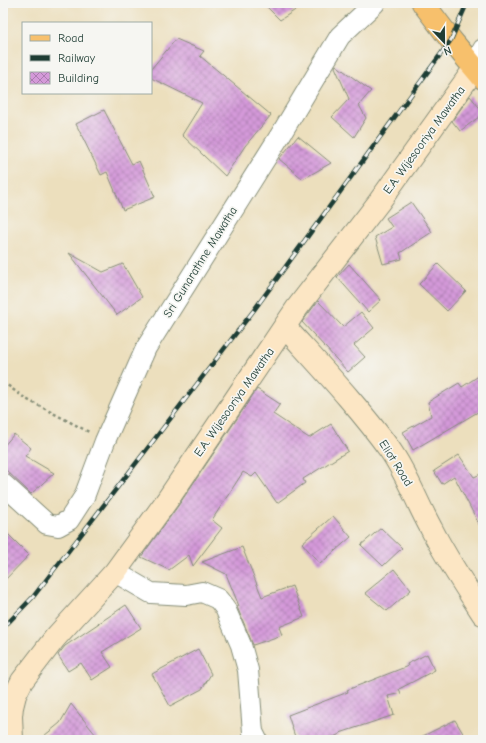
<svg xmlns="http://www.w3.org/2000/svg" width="486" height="743" font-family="'Comic Neue',sans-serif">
<defs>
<pattern id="building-cross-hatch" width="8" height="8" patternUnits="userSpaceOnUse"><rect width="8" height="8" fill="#d499d9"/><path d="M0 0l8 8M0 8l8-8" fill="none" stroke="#ab7eb1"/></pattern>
</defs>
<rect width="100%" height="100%" fill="#f6f6f2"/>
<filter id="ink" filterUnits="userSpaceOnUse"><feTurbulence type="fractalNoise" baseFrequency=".025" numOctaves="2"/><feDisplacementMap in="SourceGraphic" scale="8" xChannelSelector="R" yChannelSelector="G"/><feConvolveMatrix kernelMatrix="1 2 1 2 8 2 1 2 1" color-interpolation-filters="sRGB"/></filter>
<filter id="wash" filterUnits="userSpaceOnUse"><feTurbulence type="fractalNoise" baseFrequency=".012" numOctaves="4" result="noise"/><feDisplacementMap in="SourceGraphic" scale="16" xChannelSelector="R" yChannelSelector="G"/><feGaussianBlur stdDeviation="0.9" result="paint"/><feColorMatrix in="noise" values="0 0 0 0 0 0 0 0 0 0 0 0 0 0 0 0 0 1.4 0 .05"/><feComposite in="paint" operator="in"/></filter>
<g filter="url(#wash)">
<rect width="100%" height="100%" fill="#ecdfbd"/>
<g id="blocks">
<g fill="url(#building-cross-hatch)">
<polygon points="263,3 306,3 280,20"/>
<polygon points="176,39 204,51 200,56 271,115 245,146 225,176 182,135 202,103 151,78 151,69"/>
<polygon points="336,65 371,91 359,105 366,118 354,137 332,117 349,99 335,67"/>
<polygon points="470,96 483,112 483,114 460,131 452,121"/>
<polygon points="104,110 132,164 139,161 155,197 123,210 107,172 101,175 76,124"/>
<polygon points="298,136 331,163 303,179 279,159"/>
<polygon points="411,202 432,232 400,253 402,259 383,264 375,237 392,227 386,218"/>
<polygon points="69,253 103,272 123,264 142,297 117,315"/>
<polygon points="349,264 381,300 368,312 337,277"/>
<polygon points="438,264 466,291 447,311 419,284"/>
<polygon points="318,301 343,327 361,312 374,328 354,345 365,357 348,372 302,322"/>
<polygon points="483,373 483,409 413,450 403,432 431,416 428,402 459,383 462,387"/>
<polygon points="257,389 280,404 273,414 309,438 331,424 348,451 303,479 305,483 277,503 256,473 252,477 243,472 212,520 222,528 193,566 189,555 169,570 141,557 178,506"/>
<polygon points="14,434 31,448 25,456 54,473 31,494 3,467 3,447"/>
<polygon points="459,455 474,477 483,473 483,532 454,476 442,484 434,471"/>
<polygon points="333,516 351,537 320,564 302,543"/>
<polygon points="381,528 402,548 383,566 361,545"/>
<polygon points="3,529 29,555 3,582"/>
<polygon points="242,547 262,597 292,586 304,617 279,627 282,635 253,645 237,607 239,606 226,574 202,562"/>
<polygon points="394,569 411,590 387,611 365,593"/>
<polygon points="126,605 141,628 102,652 112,667 92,680 81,663 68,671 58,655 65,646"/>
<polygon points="198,649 211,674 202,689 170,706 152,674"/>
<polygon points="427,654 435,670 399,689 401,693 388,696 394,715 340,733 340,734 327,740 296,740 288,715 348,692 347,690 408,666 407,664"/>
<polygon points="71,704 100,740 39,740 60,723"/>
<polygon points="455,720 467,740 415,740"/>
</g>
</g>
</g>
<g filter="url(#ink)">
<use href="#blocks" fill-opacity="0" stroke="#868e78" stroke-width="1"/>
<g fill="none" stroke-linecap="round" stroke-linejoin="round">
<defs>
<g id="street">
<polyline points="475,68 483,49"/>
<polyline points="3,484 47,524 58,526 69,520 84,497 105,441 146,348 281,134 340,36 375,3"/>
<polyline points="115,572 151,593 186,595 202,592 218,599 225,608 241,645 248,670 253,732 257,740"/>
</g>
<g id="secondary">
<path d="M285 327C321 367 359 407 390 450 407 474 417 503 431 528 446 558 465 586 483 614"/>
<polyline points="12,740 11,716 12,707 15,695 22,681 55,638 115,572 168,499 297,308 379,202 475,68"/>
</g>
<polyline id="primary" points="423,3 451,40 483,78"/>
</defs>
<use href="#street" stroke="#868e78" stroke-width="22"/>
<use href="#secondary" stroke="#868e78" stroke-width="24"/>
<use href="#primary" stroke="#868e78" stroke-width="24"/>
<polyline stroke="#868e78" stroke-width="2.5" stroke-dasharray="3 3" stroke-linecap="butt" points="3,382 26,399 89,432"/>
<use href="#street" stroke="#fff" stroke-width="20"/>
<use href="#secondary" stroke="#fce6c4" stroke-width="22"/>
<use href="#primary" stroke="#f7c06c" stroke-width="22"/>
<defs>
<polyline id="rail" points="3,628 33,597 254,310 451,40 467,3"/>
</defs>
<use href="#rail" stroke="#1f3d34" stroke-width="4.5"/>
<use href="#rail" stroke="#f6f6f2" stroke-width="3" stroke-dasharray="9" stroke-linecap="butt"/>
</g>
</g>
<g text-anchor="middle" stroke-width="3.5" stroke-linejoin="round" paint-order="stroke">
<g font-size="12" fill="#1f3d34" stroke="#f6f6f2">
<text transform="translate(424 140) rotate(-54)" y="4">E.A. Wijesooriya Mawatha</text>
<text transform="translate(200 262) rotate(-58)" y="4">Sri Gunarathne Mawatha</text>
<text transform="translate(234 402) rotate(-55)" y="4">E.A. Wijesooriya Mawatha</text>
<text transform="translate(396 463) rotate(58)" y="4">Eliot Road</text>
</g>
</g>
<rect width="486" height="743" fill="none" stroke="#f6f6f2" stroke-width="16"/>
<rect x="22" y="22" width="130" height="72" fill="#f6f6f2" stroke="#a0aca6"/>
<rect x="30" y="35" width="20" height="6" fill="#f7c06c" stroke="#a0aca6"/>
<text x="58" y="42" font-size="12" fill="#1f3d34">Road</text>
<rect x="30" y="55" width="20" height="6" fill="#1f3d34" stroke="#a0aca6"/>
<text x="58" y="62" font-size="12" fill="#1f3d34">Railway</text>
<rect x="30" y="72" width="20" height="12" fill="url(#building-cross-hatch)" stroke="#a0aca6"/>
<text x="58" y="82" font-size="12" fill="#1f3d34">Building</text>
<g transform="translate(444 42) rotate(158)" stroke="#f6f6f2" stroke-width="3" paint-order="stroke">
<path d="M0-3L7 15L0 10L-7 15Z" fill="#1f3d34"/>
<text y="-6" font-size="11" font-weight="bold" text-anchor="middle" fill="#1f3d34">N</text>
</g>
</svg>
